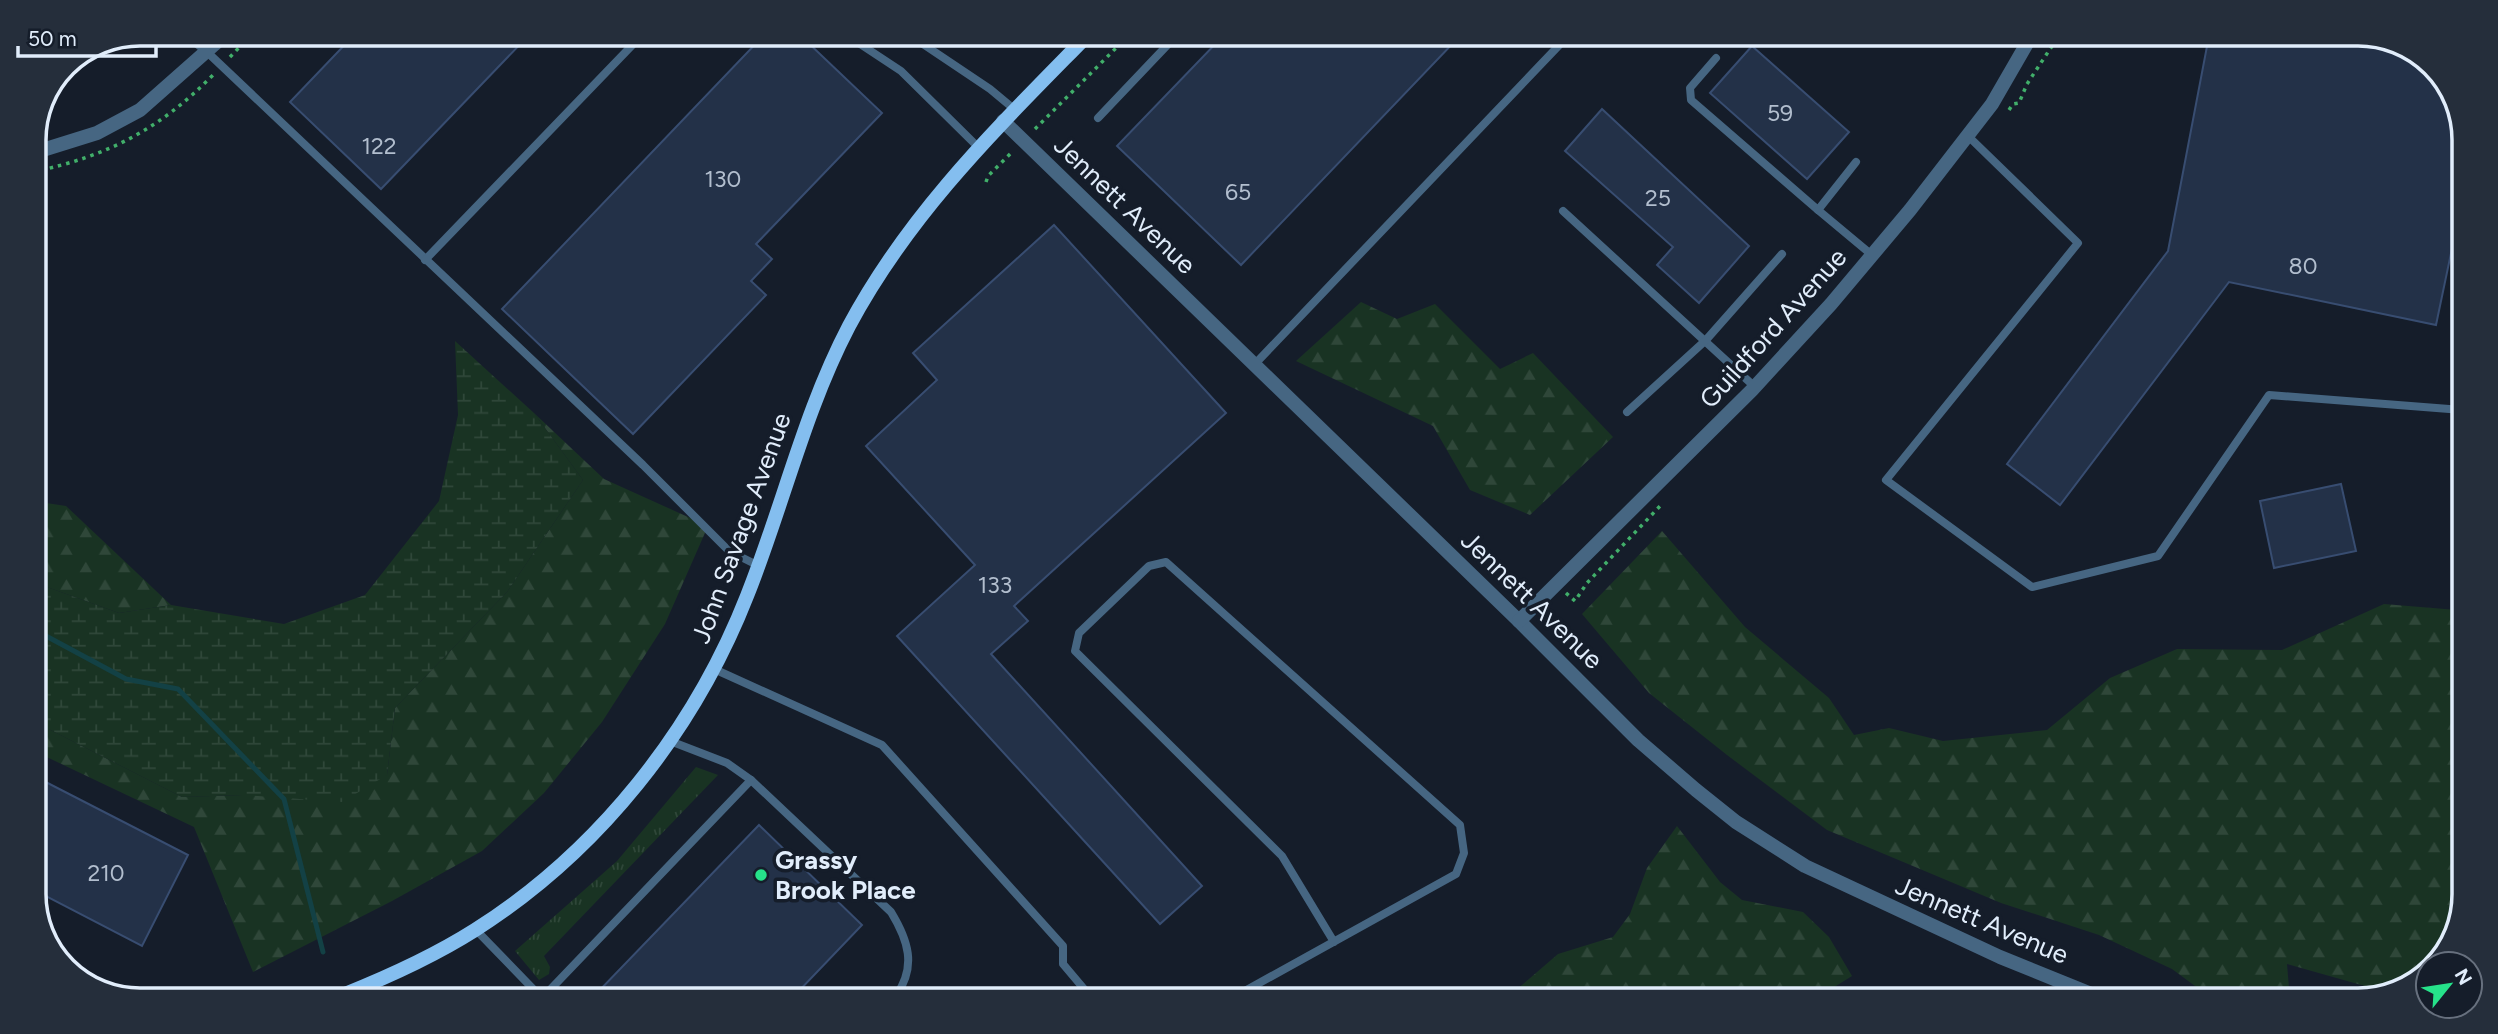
<svg xmlns="http://www.w3.org/2000/svg" width="2498" height="1034" font-family="Figtree,sans-serif">
<defs>
<pattern id="grass-tufts" width="24" height="20" patternUnits="userSpaceOnUse" patternTransform="scale(1.75)"><rect width="24" height="20" fill="#193323"/><path d="M3 7l-1-3M5 7V3M7 7l1-3M15 17l-1-3M17 17v-4M19 17l1-3" fill="none" stroke="#2f4739"/></pattern>
<pattern id="forest-firs" width="22" height="20" patternUnits="userSpaceOnUse" patternTransform="scale(1.75)"><rect width="22" height="20" fill="#193323"/><path d="M5 1l3.5 6h-7zM16 11l3.5 6h-7z" fill="#2f4739"/></pattern>
<pattern id="wetland-marsh" width="20" height="14" patternUnits="userSpaceOnUse" patternTransform="scale(1.75)"><rect width="20" height="14" fill="#193323"/><path d="M1 5h8M5 5V1M11 12h8M15 12V8" fill="none" stroke="#2f4739"/></pattern>
</defs>
<rect width="100%" height="100%" fill="#151d2a"/>
<polygon fill="url(#grass-tufts)" points="696,767 718,775 544,956 550,967 549,974 539,980 515,951 617,861"/>
<g fill="url(#forest-firs)">
<polygon points="1361,302 1397,319 1435,304 1500,369 1533,353 1613,437 1530,515 1470,490 1433,426 1296,361"/>
<polygon points="534,413 604,479 708,526 665,624 602,722 544,793 482,851 392,901 253,972 194,827 34,751 33,721 182,797 243,795 387,775 395,708 507,592 583,480"/>
<polygon points="33,501 66,506 171,605 119,613 33,582"/>
<polygon points="1662,531 1745,627 1829,698 1854,735 1889,728 1943,741 2047,730 2110,678 2177,649 2282,650 2384,604 2457,610 2460,608 2457,935 2433,964 2428,964 2428,970 2418,983 2386,992 2287,964 2290,1000 2214,1000 2172,969 2099,935 2001,903 1827,830 1727,755 1649,693 1582,614"/>
<polygon points="1677,826 1720,882 1742,900 1803,912 1829,937 1852,976 1815,999 1503,998 1522,985 1558,954 1613,937 1630,914 1647,868"/>
</g>
<polygon fill="url(#wetland-marsh)" points="455,341 534,413 583,480 507,592 395,708 387,775 342,802 243,795 182,797 33,721 33,582 119,613 171,605 284,624 365,595 439,501 458,415"/>
<g fill="none" stroke-linecap="round" stroke-linejoin="round">
<polyline stroke="#134145" stroke-width="5" points="33,629 126,679 178,689 284,799 323,952"/>
</g>
<g fill="#233148" stroke="#384d71" stroke-width="2">
<polygon points="355,34 529,35 381,189 290,102"/>
<polygon points="764,35 801,36 882,113 756,244 772,259 751,281 766,295 633,434 502,309"/>
<polygon points="1222,37 1458,38 1241,265 1117,146"/>
<polygon points="2208,41 2399,41 2447,80 2465,133 2464,191 2436,325 2229,282 2060,505 2007,464 2168,251"/>
<polygon points="1752,46 1849,132 1807,179 1710,93"/>
<polygon points="1602,109 1749,246 1699,303 1657,265 1673,247 1565,151"/>
<polygon points="1054,225 1226,413 1014,606 1028,621 991,654 1202,886 1160,924 897,636 975,565 866,446 937,380 913,353"/>
<polygon points="2341,484 2356,551 2274,568 2260,501"/>
<polygon points="34,776 188,855 142,946 34,890"/>
<polygon points="759,825 862,925 795,995 595,995"/>
</g>
<g fill="none" stroke-linecap="round" stroke-linejoin="round">
<g stroke="#41af6a" stroke-width="3.5" stroke-dasharray="3.5 5" stroke-linecap="butt">
<polyline points="230,57 252,34"/>
<polyline points="2009,110 2013,104 2019,103 2027,84 2056,40"/>
<polyline points="1035,129 1127,37"/>
<path d="M33 172C108 156 160 129 213 75"/>
<polyline points="986,182 988,176 1012,152"/>
<polyline points="1566,593 1575,601 1587,583 1662,504"/>
</g>
<g stroke="#466682" stroke-width="8">
<polyline points="183,33 206,51 643,465 729,551 759,566"/>
<polyline points="848,36 901,71 978,147"/>
<polyline points="911,36 990,89 1014,109"/>
<polyline points="1716,58 1690,88 1691,100 1818,210"/>
<polyline points="1098,118 1175,37"/>
<polyline points="1968,136 2078,243 1886,480 2032,587 2158,556 2269,395 2462,410"/>
<polyline points="1856,162 1818,210 1872,255"/>
<polyline points="1563,211 1755,387"/>
<polyline points="425,260 642,35"/>
<polyline points="1254,365 1566,38"/>
<polyline points="33,403 33,407"/>
<polyline points="1627,412 1706,340 1782,254"/>
<polyline points="714,669 882,745 1063,946 1063,964 1090,996"/>
<path d="M670 741 727 763 751 780 891 912C908 940 917 966 896 996"/>
<polyline points="476,930 538,994"/>
<polyline points="546,994 751,780"/>
<polyline points="1234,997 1456,874 1464,853 1460,825 1166,562 1149,566 1079,633 1075,651 1282,856 1334,942"/>
</g>
<g stroke="#466682" stroke-width="14">
<polyline points="1003,121 1519,621 1638,740 1696,790 1736,822 1805,866 2000,957 2106,1000"/>
<polyline points="33,153 97,133 140,110 226,34"/>
<polyline points="1519,621 1752,390 1831,304 1910,210 1992,104 2029,40"/>
</g>
<path stroke="#84beef" stroke-width="14" d="M345 994C390 976 434 956 475 930 598 852 694 731 747 596 783 506 804 412 849 326 910 212 997 128 1086 37"/>
</g>
<circle fill="#26e28a" stroke="#151d2a" stroke-width="2.5" cx="761" cy="875" r="7"/>
<g text-anchor="middle" stroke-width="7" stroke-linejoin="round" paint-order="stroke">
<g font-size="23" fill="#b2bece">
<text x="1780" y="121">59</text>
<text x="379" y="154">122</text>
<text x="723" y="187">130</text>
<text x="1238" y="200">65</text>
<text x="1658" y="206">25</text>
<text x="2303" y="274">80</text>
<text x="995" y="593">133</text>
<text x="106" y="881">210</text>
</g>
<g font-size="26" fill="#e1edfb" stroke="#151d2a">
<text transform="translate(1125 205) rotate(44)" y="9">Jennett Avenue</text>
<text transform="translate(1773 328) rotate(-48)" y="9">Guildford Avenue</text>
<text transform="translate(741 528) rotate(-70)" y="9">John Savage Avenue</text>
<text transform="translate(1532 600) rotate(44)" y="9">Jennett Avenue</text>
<text transform="translate(1982 920) rotate(23)" y="9">Jennett Avenue</text>
</g>
<g font-size="26" font-weight="bold" fill="#e1edfb" stroke="#151d2a" text-anchor="start">
<text x="775" y="869">Grassy<tspan x="775" dy="30">Brook Place</tspan></text>
</g>
</g>
<path d="M0 0H2498V1034H0ZM140 46H2358A94 94 0 0 1 2452 140V894A94 94 0 0 1 2358 988H140A94 94 0 0 1 46 894V140A94 94 0 0 1 140 46Z" fill="#252e3b" fill-rule="evenodd"/>
<path fill="none" stroke="#e1edfb" stroke-width="3.5" d="M140 46H2358A94 94 0 0 1 2452 140V894A94 94 0 0 1 2358 988H140A94 94 0 0 1 46 894V140A94 94 0 0 1 140 46Z"/>
<g transform="translate(2449 985) rotate(60)"><circle r="33" fill="#151d2a" stroke="#67707e" stroke-width="2"/>
<path d="M0-5L12 26L0 18L-12 26Z" fill="#26e28a"/>
<text y="-10" font-size="19" font-weight="bold" text-anchor="middle" fill="#e1edfb">N</text>
</g>
<path d="M18 46v10h138v-10" fill="none" stroke="#e1edfb" stroke-width="3.5"/>
<text x="28" y="46" font-size="21" fill="#e1edfb" stroke="#151d2a" stroke-width="5" paint-order="stroke">50 m</text>
</svg>
